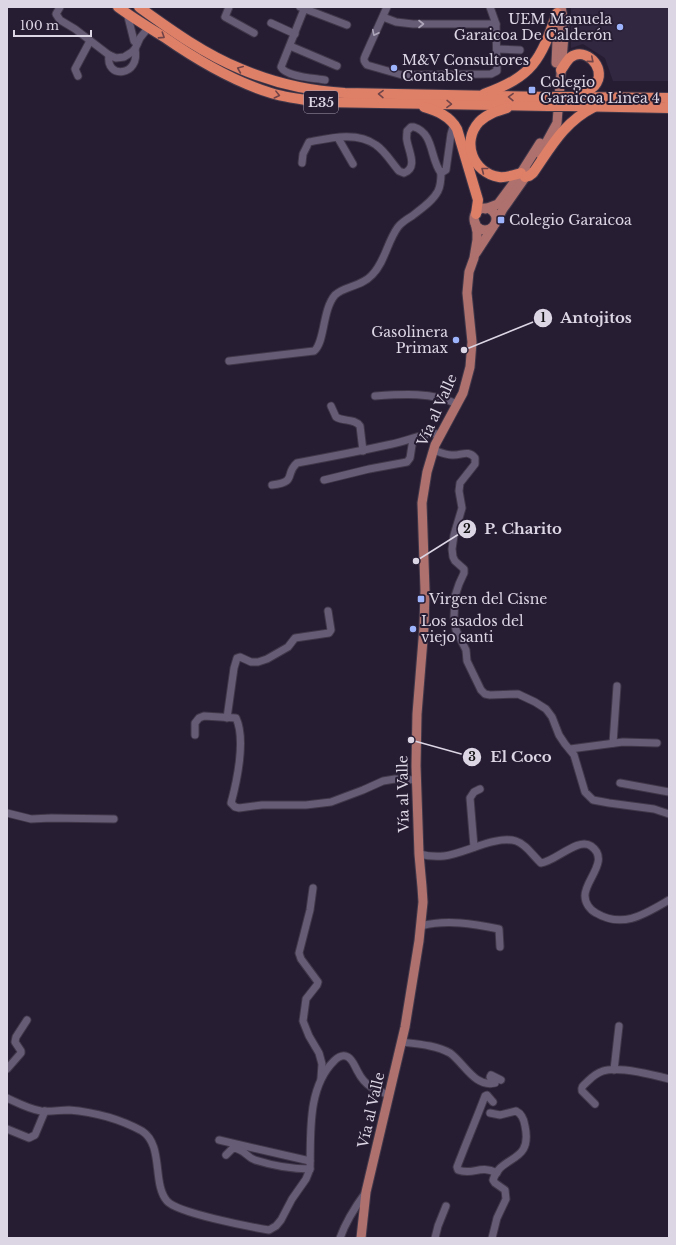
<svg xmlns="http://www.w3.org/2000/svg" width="676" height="1245" font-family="'Libre Baskerville',serif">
<rect width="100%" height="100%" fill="#271d33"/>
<polygon fill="#322741" points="571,7 669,7 669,81 613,81 605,58 583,44 571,48"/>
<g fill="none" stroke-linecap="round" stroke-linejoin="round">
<defs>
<g id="minor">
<polyline points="60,7 56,14 60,20 75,29 109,55 116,58 124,57 132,52 135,49 140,38 148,28"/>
<polyline points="229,7 225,17 254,33"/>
<polyline points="300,7 347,25"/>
<path d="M305 7 281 67C286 77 314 78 325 80"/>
<path d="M387 7 365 56C363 60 364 61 367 65L402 75 491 74 497 71 496 24 490 7"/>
<polyline points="127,13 134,41 137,44"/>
<polyline points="383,17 396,22 413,24 496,24"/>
<polyline points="271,23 295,34"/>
<polyline points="290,46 337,66"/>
<polyline points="497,49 520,50"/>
<path d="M109 55C105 80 141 76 135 49"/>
<polyline points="78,76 75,69 90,41"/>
<polyline points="338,138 353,164"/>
<path d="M302 163 303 154 309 142C330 138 357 131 376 145 385 151 392 163 399 171L404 173C418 168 409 152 407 141 406 138 407 135 407 131L411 127H414C434 133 430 159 441 173L446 170 451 134 454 124"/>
<path d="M229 361 314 351C325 343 322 310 335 295 344 286 361 287 372 275 385 262 387 242 398 227 401 223 407 219 412 216 421 209 433 201 438 191 441 185 441 178 441 173"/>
<path d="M375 396C403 394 432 392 457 404"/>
<path d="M331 406 336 417C344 422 354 418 360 426L363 451"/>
<path d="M434 450C439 452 446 455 452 455 461 456 468 449 475 458V464L460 483 459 491 462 508 454 535 452 549 453 557 455 561 464 569V573L459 584 455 596 454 618 456 630 466 650 467 661 481 690 485 694 490 695 518 694 535 702 546 709 552 717 559 735 565 744 574 755 585 792 593 800 609 803 654 809 669 814"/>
<polyline points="324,480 369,469 407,462 410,458 413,439"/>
<path d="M272 485C298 482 284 474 297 463 329 457 361 451 392 444 408 441 424 432 441 434"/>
<polyline points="227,718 234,668 237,658 240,657 251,662 258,662 267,659 288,647 295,638 329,633 331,630 328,611"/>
<path d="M195 735V723L199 718 204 716 236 718C246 739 237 781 231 803L235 807 239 808 262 805H306L331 802 363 790 383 781 395 779 416 780"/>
<polyline points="613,743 617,686"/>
<polyline points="570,749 623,742 657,743"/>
<polyline points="620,783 669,792"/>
<polyline points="7,813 31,819 51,818 114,819"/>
<polyline points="474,847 470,798 474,792 480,789"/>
<path d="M419 854C427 856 435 857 444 856 464 854 495 835 516 841 526 844 533 856 541 863 556 861 578 837 591 846 611 860 584 881 585 896 585 903 590 910 596 913 623 929 645 914 669 900"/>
<polyline points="313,888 310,910 299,953 301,959 318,982 317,985 306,999 303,1021 309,1036 319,1053 322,1064 321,1078"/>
<path d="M421 926C447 919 474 924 499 929L500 947"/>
<path d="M401 1042C417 1044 436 1045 450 1053 464 1063 475 1088 495 1083L490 1077 491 1075 501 1080"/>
<polyline points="7,1069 21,1053 21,1051 15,1042 16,1037 27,1020"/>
<polyline points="614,1070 619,1026"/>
<path d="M7 1098C18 1103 29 1109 41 1111 50 1112 60 1110 69 1110 93 1112 120 1119 142 1131 164 1145 152 1184 167 1201 177 1213 251 1227 269 1230L276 1226 281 1220 292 1199 306 1179 310 1169C311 1133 307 1088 334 1061 338 1057 343 1054 348 1057 353 1060 355 1067 358 1072 365 1086 375 1090 389 1095"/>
<path d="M493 1102 487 1095 485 1096C476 1120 466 1143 457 1167L458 1170C474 1176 479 1164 497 1173"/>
<path d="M595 1104 582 1091C581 1086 584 1085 588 1081 592 1077 597 1073 603 1071 618 1066 654 1075 669 1079"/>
<path d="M490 1113 500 1115 516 1111C522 1114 524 1119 525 1126 533 1164 501 1154 493 1180L495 1183 505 1190 506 1199 497 1218 492 1238"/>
<polyline points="7,1129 29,1138 35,1135 45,1111"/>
<polyline points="219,1140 310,1161"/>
<path d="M226 1155 233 1148C245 1149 246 1157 255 1160 271 1165 293 1169 310 1169"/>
<path d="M340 1238C346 1221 355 1207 366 1192"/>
<polyline points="435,1238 438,1226 446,1206"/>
</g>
<g id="major">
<polyline points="556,63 558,20"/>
<polyline points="540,154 557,123 564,35 564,23 561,7"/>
<circle cx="485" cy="219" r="11"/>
<polyline points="485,209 498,204 521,173 540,143"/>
<polyline points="495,224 503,209 529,172"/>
<polyline points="476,253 493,227"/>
<polyline points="361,1238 366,1192 405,1027 419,941 423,902 422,887 419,854 416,766 417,714 424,627 425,590 422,503 427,472 435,445 463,393 470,367 472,342 467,293 469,272 474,258 477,240 477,232 475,222"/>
</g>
<g id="highway">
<path d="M118 7C133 18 148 27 164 37 197 60 232 81 271 93 287 98 305 100 322 102L548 106"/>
<path d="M139 7C171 30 204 54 241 69 274 83 309 91 345 93L550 97"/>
<path d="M561 70C564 66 567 60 571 57 586 47 605 67 597 82 594 89 583 93 576 97"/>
<path d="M484 94C533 76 540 61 557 13"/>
<polyline points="570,97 669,98"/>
<polyline points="570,106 669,108"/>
<path d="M424 107C437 111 450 116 457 129L478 200 476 214"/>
<path d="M507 108C497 111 487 114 479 122 461 142 473 173 499 177 506 178 514 175 521 173"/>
<path d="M525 177 529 176 533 173C551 147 564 122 594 107"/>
</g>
</defs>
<use href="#minor" stroke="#41384a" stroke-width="9"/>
<use href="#major" stroke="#41384a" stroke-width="11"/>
<use href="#highway" stroke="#41384a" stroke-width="12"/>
<use href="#minor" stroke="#675c76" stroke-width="7"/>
<use href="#major" stroke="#ae716d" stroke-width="9"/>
<use href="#highway" stroke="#de7f67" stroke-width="10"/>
<defs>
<g id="highway-bridge">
<polyline points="550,97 570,97"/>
<polyline points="548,106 570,106"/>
</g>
</defs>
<use href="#highway-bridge" stroke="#41384a" stroke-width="12" stroke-linecap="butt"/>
<use href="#highway-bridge" stroke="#de7f67" stroke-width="10"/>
</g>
<defs><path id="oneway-chevron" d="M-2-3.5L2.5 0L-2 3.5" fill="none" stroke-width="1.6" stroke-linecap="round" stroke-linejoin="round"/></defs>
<g stroke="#ada5b8">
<use href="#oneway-chevron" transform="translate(421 24)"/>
<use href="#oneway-chevron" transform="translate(375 33) rotate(116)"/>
</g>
<g stroke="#704448">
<use href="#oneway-chevron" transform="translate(162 36) rotate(33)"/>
<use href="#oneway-chevron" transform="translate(591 60) rotate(41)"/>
<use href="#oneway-chevron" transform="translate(240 69) rotate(-157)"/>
<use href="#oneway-chevron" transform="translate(381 94) rotate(-179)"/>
<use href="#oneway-chevron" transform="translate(277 95) rotate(14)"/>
<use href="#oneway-chevron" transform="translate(511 97) rotate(-179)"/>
<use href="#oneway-chevron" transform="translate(449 104) rotate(1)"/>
<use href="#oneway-chevron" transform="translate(484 170) rotate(-142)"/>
</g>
<g fill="#9db4fd" stroke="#271d33" stroke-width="1.5">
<circle cx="620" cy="27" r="4"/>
<circle cx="394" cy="68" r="4"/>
<rect x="528" y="86" width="8" height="8" rx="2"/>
<rect x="497" y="216" width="8" height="8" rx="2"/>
<circle cx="456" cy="340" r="4"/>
<rect x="417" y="595" width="8" height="8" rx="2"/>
<circle cx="413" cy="629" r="4"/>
</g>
<g text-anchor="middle" stroke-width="4" stroke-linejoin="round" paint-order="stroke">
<rect fill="#271d33" stroke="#a59eaf" stroke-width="1" x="304" y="91" width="34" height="22" rx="3"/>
<g font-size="13" font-weight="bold" fill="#dbd5e4">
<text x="321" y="107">E35</text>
</g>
<g font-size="14" fill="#dbd5e4" stroke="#271d33" text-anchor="start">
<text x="612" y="24" text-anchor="end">UEM Manuela<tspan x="612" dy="16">Garaicoa De Calderón</tspan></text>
<text x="402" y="65">M&amp;V Consultores<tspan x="402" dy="16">Contables</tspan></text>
<text x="540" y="87">Colegio<tspan x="540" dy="16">Garaicoa Linea 4</tspan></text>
<text x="509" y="225">Colegio Garaicoa</text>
<text x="448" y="337" text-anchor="end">Gasolinera<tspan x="448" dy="16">Primax</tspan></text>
<text x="429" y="604">Virgen del Cisne</text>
<text x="421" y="626">Los asados del<tspan x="421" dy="16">viejo santi</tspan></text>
</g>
<g font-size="14" fill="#dbd5e4" stroke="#271d33">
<text transform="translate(437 410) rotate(-66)" y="5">Vía al Valle</text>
<text transform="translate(403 794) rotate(-91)" y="5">Vía al Valle</text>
<text transform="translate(371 1110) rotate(-77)" y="5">Vía al Valle</text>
</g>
</g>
<path fill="none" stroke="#dbd5e4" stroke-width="1.5" d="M464 350L543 318M416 561L467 529M411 740L472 757"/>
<g fill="#dbd5e4" stroke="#271d33" stroke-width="1.5">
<circle cx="464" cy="350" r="4"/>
<circle cx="416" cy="561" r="4"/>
<circle cx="411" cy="740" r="4"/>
<circle cx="543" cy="318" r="10"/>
<circle cx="467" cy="529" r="10"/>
<circle cx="472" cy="757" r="10"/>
</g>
<g font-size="12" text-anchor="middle" font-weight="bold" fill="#111">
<text x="543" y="322">1</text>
<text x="467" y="533">2</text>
<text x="472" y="761">3</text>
</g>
<g font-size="15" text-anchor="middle" font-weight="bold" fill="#dbd5e4" stroke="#271d33" stroke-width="4" stroke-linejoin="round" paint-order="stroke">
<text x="596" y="323">Antojitos</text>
<text x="523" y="534">P. Charito</text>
<text x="521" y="762">El Coco</text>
</g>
<rect width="676" height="1245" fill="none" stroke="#dbd5e4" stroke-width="16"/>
<path d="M14 30v6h77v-6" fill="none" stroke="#dbd5e4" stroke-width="2"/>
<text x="20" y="30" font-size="12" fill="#dbd5e4" stroke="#271d33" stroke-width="3" paint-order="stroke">100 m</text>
</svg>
